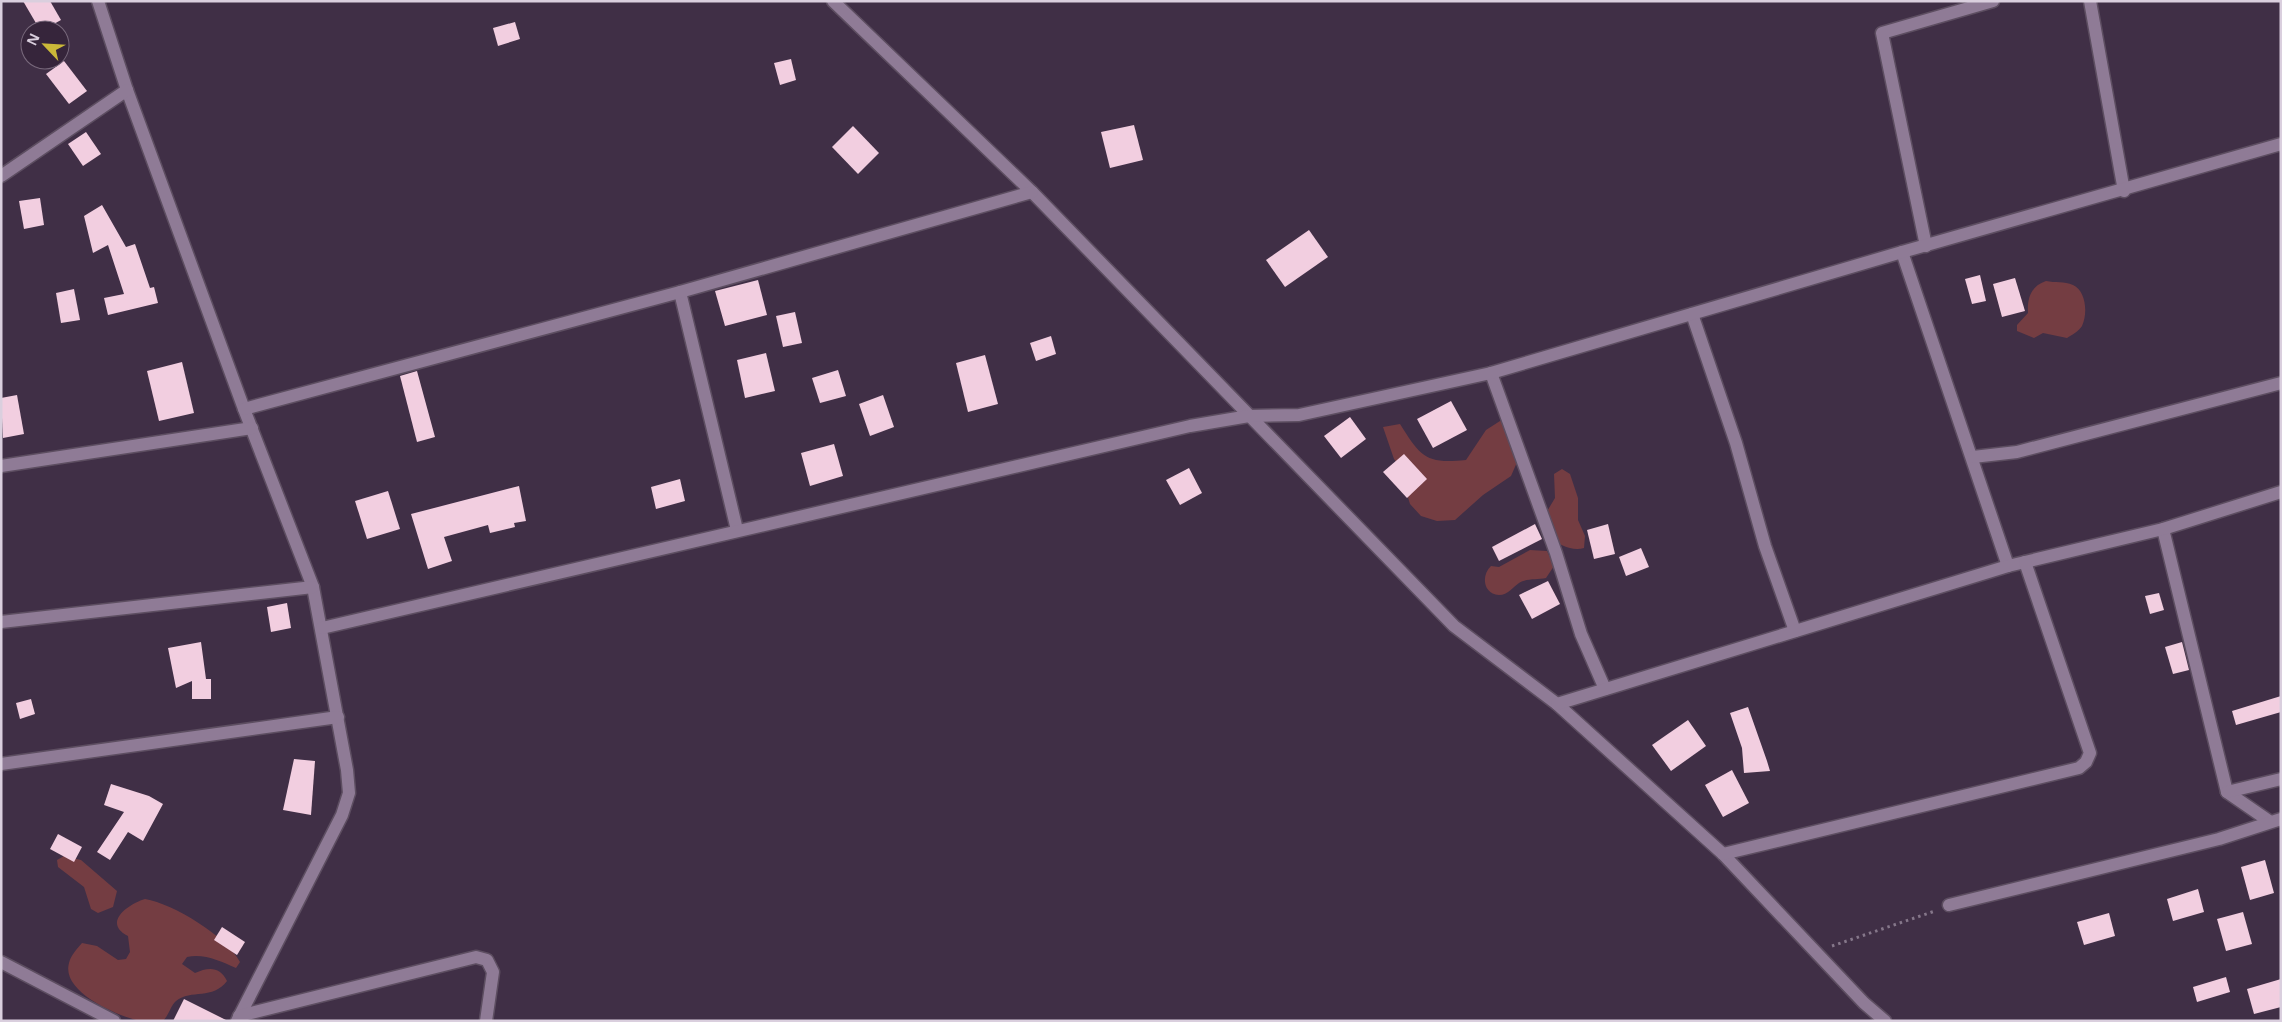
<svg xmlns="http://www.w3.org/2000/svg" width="2282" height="1022" font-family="'Open Sans',sans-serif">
<rect width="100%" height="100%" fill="#402f46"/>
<g fill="#743d42">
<path d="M2046 281C2055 283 2064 281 2073 285 2086 291 2088 313 2082 326 2079 331 2072 335 2067 338L2043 333 2034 338 2017 331V325L2028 313C2027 298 2031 286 2046 281Z"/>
<path d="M1500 421 1514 426 1518 460 1511 476 1483 495 1455 520 1437 521 1421 516 1410 504 1405 488V472L1394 459 1383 427 1400 424C1421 457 1425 464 1466 460L1486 430Z"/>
<path d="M1562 469 1570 474 1578 498V520L1585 536 1584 548C1572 552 1560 544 1549 539L1546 513 1555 498 1554 474Z"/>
<path d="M1530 550 1547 551 1554 566 1546 578C1537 580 1527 578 1519 583 1513 587 1508 595 1499 595 1483 594 1481 575 1491 566L1499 567Z"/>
<polygon points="64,856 81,860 117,891 113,907 98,913 91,909 84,887 58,867 57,860"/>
<path d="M145 899C174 904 226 936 240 962L236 968C221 961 203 953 187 957L182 964 195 973C208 967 220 966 227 981 213 1000 191 989 176 1001 171 1005 169 1015 163 1021 155 1021 144 1022 136 1020 114 1014 61 991 69 963 71 955 77 949 82 943L97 946 118 960 126 959 130 952 128 936C102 923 128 904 145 899Z"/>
</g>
<g fill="#f2cee0">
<polygon points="23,1 50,1 61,20 43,30 40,30"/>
<polygon points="515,22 520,39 498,46 493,28"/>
<polygon points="791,59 796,80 780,85 774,63"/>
<polygon points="64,61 87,91 69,104 46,74"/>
<polygon points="1134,125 1143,160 1110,168 1101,132"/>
<polygon points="853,126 879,153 858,174 832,147"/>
<polygon points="86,132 101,154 83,166 68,144"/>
<polygon points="40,198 44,225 24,229 19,201"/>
<polygon points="102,205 126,247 135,244 150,288 154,287 158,303 108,315 104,298 124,294 108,245 93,253 84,216"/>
<polygon points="1309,230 1328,257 1285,287 1266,260"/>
<polygon points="1980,275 1986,301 1972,304 1965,279"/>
<polygon points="2015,278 2025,311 2002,317 1993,284"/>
<polygon points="758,280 767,315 725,326 715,291"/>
<polygon points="74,289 80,320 61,323 56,293"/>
<polygon points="795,312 802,343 783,347 776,316"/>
<polygon points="1051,336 1056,354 1036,361 1030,343"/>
<polygon points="766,353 775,391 745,398 737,360"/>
<polygon points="985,355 998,404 968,412 956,363"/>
<polygon points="182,362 194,413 159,421 147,371"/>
<polygon points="838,370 846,396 820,403 812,378"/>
<polygon points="417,371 435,437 417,442 400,376"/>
<polygon points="17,395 24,434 3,438 1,398"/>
<polygon points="883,395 894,427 870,436 859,404"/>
<polygon points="1451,401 1467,430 1433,448 1417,419"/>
<polygon points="1350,417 1366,439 1341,458 1324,436"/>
<polygon points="834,444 843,476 810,486 801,453"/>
<polygon points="1404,454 1427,479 1407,498 1383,472"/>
<polygon points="1189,468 1202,493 1180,505 1166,480"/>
<polygon points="680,479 685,501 656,509 651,487"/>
<polygon points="519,486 526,521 514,523 515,527 490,533 488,525 444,537 452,561 428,569 411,514"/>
<polygon points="388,491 400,529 367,539 355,501"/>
<polygon points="1535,524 1542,539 1499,561 1492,547"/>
<polygon points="1608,524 1615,554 1594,559 1587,530"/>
<polygon points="1641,548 1649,567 1626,576 1619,557"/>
<polygon points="1548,581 1560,604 1532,619 1519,595"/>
<polygon points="2159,593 2164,610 2150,614 2145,596"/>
<polygon points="287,603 291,628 271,632 267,607"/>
<polygon points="201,642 206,679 211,679 211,699 192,699 192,681 176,688 168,648"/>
<polygon points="2182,642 2189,670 2173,674 2165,647"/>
<polygon points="2281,696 2281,712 2236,725 2232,711"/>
<polygon points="31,699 35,714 20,719 16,703"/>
<polygon points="1748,707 1767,761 1770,771 1744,773 1742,748 1730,713"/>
<polygon points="1688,720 1706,746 1671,771 1652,745"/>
<polygon points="294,759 315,761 311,815 283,810"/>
<polygon points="1732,770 1749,803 1723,817 1705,785"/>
<polygon points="111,784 149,796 163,804 143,841 128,832 110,860 97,852 124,812 104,805"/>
<polygon points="58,834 82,847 74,862 50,849"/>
<polygon points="2265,860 2274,893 2250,900 2241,867"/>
<polygon points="2198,889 2204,912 2173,921 2167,899"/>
<polygon points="2243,912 2252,944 2226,951 2217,919"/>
<polygon points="2109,913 2115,936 2084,945 2077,922"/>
<polygon points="222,927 245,942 237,955 214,940"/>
<polygon points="2226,977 2230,992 2197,1002 2193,987"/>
<polygon points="2281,979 2281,1007 2254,1014 2247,989"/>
<polygon points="184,999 228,1021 173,1021"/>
</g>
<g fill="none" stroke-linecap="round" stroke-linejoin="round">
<defs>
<g id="minor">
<polyline points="98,1 127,90 244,409 313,587 347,770 349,793 342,815 237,1021"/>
<polyline points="833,1 1032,192 1454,626 1557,704 1723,854 1864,1003 1885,1021"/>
<polyline points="2090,1 2124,191"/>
<polyline points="1,176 127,90"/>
<polyline points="1926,246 1882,33 1993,1"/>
<polyline points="1902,252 2008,566"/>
<polyline points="680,292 737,530"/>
<polyline points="1692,314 1736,443 1765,546 1795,631"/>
<polyline points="1491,373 1556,553 1581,634 1605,689"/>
<polyline points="244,409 680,292 1032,192"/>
<polyline points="1973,457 2017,452 2281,383"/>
<polyline points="1,466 252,428"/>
<polyline points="2163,529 2227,792 2269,821"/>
<polyline points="1,622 313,587"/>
<polyline points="322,628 1190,426 1249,416 1299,415 1491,373 1902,252 2281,144"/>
<polyline points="1557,704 2008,566 2163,529 2281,492"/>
<polyline points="1,764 338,717"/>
<polyline points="2227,792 2281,779"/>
<polyline points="1723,854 2079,768 2086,762 2090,753 2025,562"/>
<polyline points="1949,905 2219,839 2281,819"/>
<polyline points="1,962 114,1021"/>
<polyline points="239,1016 476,957 487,960 493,972 486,1021"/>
</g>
</defs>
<use href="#minor" stroke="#5d4e61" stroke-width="15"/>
<polyline stroke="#85778a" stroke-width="3" stroke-dasharray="2.5 4" stroke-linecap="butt" points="1832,946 1935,911"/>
<use href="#minor" stroke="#8f7b96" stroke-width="12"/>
</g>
<rect width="2282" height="1022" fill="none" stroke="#dacfde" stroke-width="5"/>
<g transform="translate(45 45) rotate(295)"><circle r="24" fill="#36253b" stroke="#78697c"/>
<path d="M0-4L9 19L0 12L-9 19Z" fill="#cbb939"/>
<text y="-8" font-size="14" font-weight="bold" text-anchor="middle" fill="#dacfde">N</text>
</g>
</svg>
